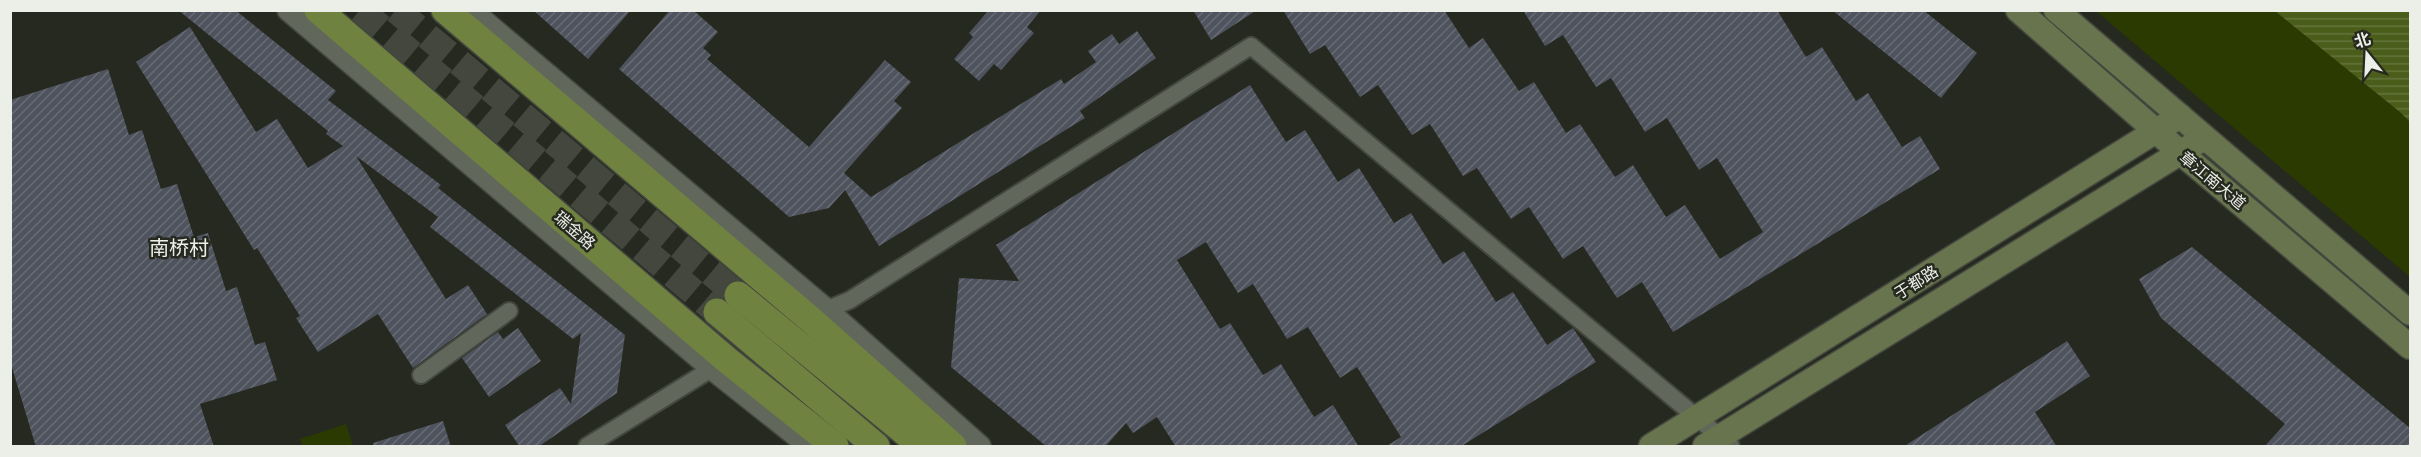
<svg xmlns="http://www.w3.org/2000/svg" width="2421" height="457" font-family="Merriweather,'Noto Sans SC',serif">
<defs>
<pattern id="water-rules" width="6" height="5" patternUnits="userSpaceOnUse" patternTransform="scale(1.5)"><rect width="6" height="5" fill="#4a5d1a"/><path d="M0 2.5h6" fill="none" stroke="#64753b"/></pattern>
<pattern id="building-hatch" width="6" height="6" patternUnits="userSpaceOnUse" patternTransform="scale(1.5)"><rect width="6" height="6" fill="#4e535e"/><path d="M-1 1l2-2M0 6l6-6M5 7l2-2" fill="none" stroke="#686c75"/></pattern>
</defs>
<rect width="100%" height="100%" fill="#26291f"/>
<g fill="#2b3a00">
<polygon points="2096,11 2275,11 2401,113 2410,122 2410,277"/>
<polygon points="346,424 353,446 302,446 300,439"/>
</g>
<polygon fill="url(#water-rules)" points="2275,11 2410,11 2410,122 2401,113"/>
<g fill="url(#building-hatch)">
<polygon points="178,10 235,10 336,91 328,100 441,185 438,188 625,335 617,393 538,447 520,447 505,425 560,388 571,404 581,333 573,339 430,227 438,217 356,156 446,299 468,285 487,314 413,368 378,314 318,352 296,318 300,316 257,248 254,250 136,62 190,27 256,132 277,119 308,168 343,146 326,134 328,131"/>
<polygon points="533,10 631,10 588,59"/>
<polygon points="670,10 693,10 718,32 703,48 711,55 707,59 809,147 885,60 911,82 894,101 902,108 844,173 871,197 1061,79 1064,84 1096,62 1088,51 1112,34 1119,44 1137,31 1156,58 1080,111 1085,118 879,246 845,190 829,208 789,217 619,69"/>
<polygon points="989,10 1041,10 1027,27 1034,33 1001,70 994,64 979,81 954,59 973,37 969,33"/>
<polygon points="1193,10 1257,10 1211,40"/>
<polygon points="1283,10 1444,10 1469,48 1483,38 1519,91 1534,82 1566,133 1580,124 1615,177 1633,165 1666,217 1685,205 1720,259 1763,232 1717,158 1699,170 1667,118 1645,132 1611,78 1596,87 1563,35 1545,46 1523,10 1777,10 1806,57 1822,47 1856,101 1868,93 1902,147 1920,136 1940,169 1673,332 1642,282 1617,298 1583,246 1563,259 1529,207 1511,219 1477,168 1463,176 1430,124 1412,135 1378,85 1360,97 1325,45 1310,54"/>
<polygon points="1832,10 1923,10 1977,53 1941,98"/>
<polygon points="108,69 129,135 142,130 161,189 177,184 194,237 208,233 226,291 237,287 255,345 265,342 277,380 200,404 214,447 36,447 10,361 10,100"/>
<polygon points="1250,85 1286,142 1305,130 1338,182 1359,168 1394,223 1411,213 1443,264 1464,251 1496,302 1513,292 1547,345 1573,328 1596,362 1460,447 1385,447 1401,437 1357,367 1340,378 1308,327 1287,339 1253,284 1238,293 1206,242 1177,260 1220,329 1230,323 1263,375 1281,364 1314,417 1333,405 1359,447 1176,447 1157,417 1133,433 1126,423 1105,447 1047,447 951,367 959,278 1019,281 996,245"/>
<polygon points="2192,247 2410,428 2410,447 2264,447 2285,424 2161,318 2139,279"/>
<polygon points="518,328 541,361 489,397 462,358 498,332 503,339"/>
<polygon points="2067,341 2090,376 2035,412 2057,447 1903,447"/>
<polygon points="443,421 451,447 374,447 373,443"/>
</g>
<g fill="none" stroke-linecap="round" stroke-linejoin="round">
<g stroke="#44473d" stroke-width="27" stroke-dasharray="27 14" stroke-linecap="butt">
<polyline points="360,10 717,312"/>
<polyline points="396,10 738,295"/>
</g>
<defs>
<g id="minor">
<polyline points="819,313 850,300 1251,46 1731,446"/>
<polyline points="421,375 509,311"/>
<polyline points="587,446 721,363"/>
</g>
<g id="tertiary">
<polyline points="288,10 712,369 809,446"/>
<polyline points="471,10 826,309 980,446"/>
</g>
<g id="secondary">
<polyline points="2018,10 2181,153 2410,347"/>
<polyline points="2056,10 2410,313"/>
<polyline points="1651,446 2180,116"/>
<polyline points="1705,446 2204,138"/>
</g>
<g id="primary">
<polyline points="318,10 727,360 835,446"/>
<polyline points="445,10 810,319 953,446"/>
<polyline points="738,295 922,446"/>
<polyline points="717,312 876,446"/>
</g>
</defs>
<use href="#minor" stroke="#44473e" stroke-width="20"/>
<use href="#tertiary" stroke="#44473e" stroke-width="24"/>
<use href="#secondary" stroke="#44473e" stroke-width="27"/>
<use href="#primary" stroke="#44473e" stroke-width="30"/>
<use href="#minor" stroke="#62675b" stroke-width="16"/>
<use href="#tertiary" stroke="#62675b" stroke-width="21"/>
<use href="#secondary" stroke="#68744e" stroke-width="24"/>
<use href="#primary" stroke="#6f8240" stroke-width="27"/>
</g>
<g text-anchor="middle" stroke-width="5" stroke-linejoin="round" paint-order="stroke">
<g font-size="16" fill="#ecefe8" stroke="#26291f">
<text transform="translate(2213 180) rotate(40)" y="6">章江南大道</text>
<text transform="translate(575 230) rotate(41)" y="6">瑞金路</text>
<text transform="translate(1916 282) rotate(-32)" y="6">于都路</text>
</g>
<g font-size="20" fill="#ecefe8" stroke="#26291f">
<text x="179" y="255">南桥村</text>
</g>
</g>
<rect width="2421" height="457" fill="none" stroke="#ecefe8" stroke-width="24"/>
<g transform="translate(2367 54) rotate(342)" stroke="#26291f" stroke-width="4.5" paint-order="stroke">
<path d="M0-4.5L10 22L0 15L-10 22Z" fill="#ecefe8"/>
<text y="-9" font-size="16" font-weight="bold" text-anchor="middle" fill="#ecefe8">北</text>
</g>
</svg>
